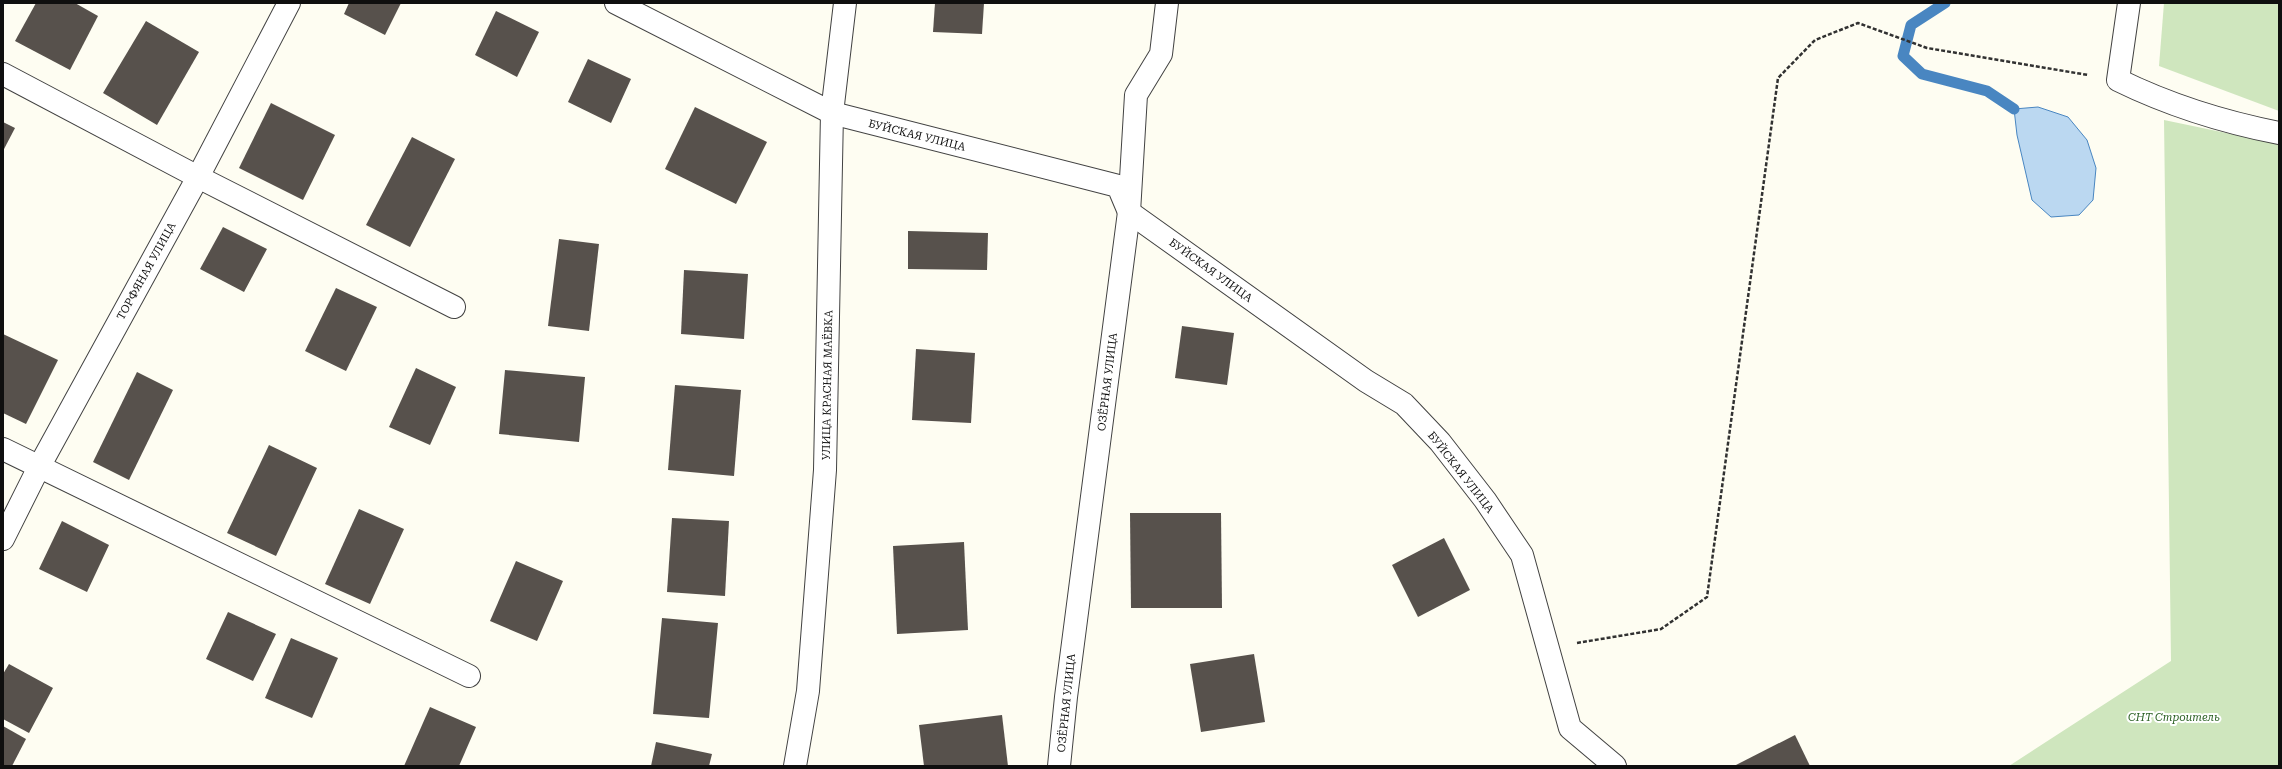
<svg xmlns="http://www.w3.org/2000/svg" width="2282" height="769" font-family="'Roboto Serif',serif">
<rect width="100%" height="100%" fill="#fefdf2"/>
<g fill="#cfe6be">
<polygon points="2164,3 2279,3 2279,111 2159,66"/>
<polygon points="2164,120 2279,144 2279,766 2009,766 2171,661"/>
</g>
<polygon fill="#bbd8f1" stroke="#4986c1" points="2038,107 2068,117 2087,140 2096,168 2093,200 2079,215 2051,217 2032,200 2017,135 2014,109"/>
<g fill="none" stroke-linecap="round" stroke-linejoin="round">
<polyline stroke="#4986c1" stroke-width="11" points="1945,3 1911,25 1903,56 1922,74 1987,91 2014,109"/>
</g>
<g fill="#57514c">
<polygon points="36,3 75,3 98,16 70,70 15,41"/>
<polygon points="349,3 401,3 385,35 344,14"/>
<polygon points="935,3 984,3 982,34 933,32"/>
<polygon points="496,11 539,32 517,77 475,55"/>
<polygon points="146,21 199,52 157,125 103,93"/>
<polygon points="588,59 631,79 611,123 568,102"/>
<polygon points="271,103 335,135 303,200 239,168"/>
<polygon points="695,107 767,142 736,204 665,169"/>
<polygon points="3,122 15,128 3,151"/>
<polygon points="412,137 455,159 410,247 366,225"/>
<polygon points="223,227 267,249 244,292 200,269"/>
<polygon points="908,231 988,233 987,270 908,269"/>
<polygon points="559,239 599,244 589,331 548,326"/>
<polygon points="684,270 748,274 744,339 681,334"/>
<polygon points="336,288 377,307 346,371 305,351"/>
<polygon points="1182,326 1234,333 1227,385 1175,378"/>
<polygon points="3,334 58,360 26,424 3,413"/>
<polygon points="916,349 975,353 971,423 912,420"/>
<polygon points="416,368 456,387 430,445 389,427"/>
<polygon points="505,370 585,377 579,442 499,434"/>
<polygon points="137,372 173,390 129,480 93,462"/>
<polygon points="675,385 741,390 734,476 668,470"/>
<polygon points="269,445 317,468 276,556 227,533"/>
<polygon points="359,509 404,529 370,604 325,584"/>
<polygon points="1130,513 1221,513 1222,608 1131,608"/>
<polygon points="672,518 729,521 725,596 667,592"/>
<polygon points="62,521 109,545 87,592 39,569"/>
<polygon points="1444,538 1470,590 1418,617 1392,565"/>
<polygon points="964,542 968,630 897,634 893,546"/>
<polygon points="516,561 563,581 537,641 490,621"/>
<polygon points="228,612 276,634 253,681 206,659"/>
<polygon points="662,618 718,623 709,718 653,714"/>
<polygon points="291,638 338,658 312,718 265,698"/>
<polygon points="1254,654 1265,722 1201,732 1190,664"/>
<polygon points="9,664 53,688 29,733 3,719 3,674"/>
<polygon points="430,707 476,727 459,766 404,766"/>
<polygon points="1002,715 1008,766 924,766 919,725"/>
<polygon points="3,726 26,739 12,766 3,766"/>
<polygon points="1795,735 1810,766 1734,766"/>
<polygon points="656,742 712,754 709,766 651,766"/>
</g>
<g fill="none" stroke-linecap="round" stroke-linejoin="round">
<defs>
<g id="street">
<polyline points="616,3 832,113 1118,186 1129,212 1366,381 1404,404 1440,442 1485,500 1522,555 1570,728 1615,766"/>
<path d="M2129 3 2118 80C2169 105 2223 122 2279 133"/>
<polyline points="3,74 198,177 454,307"/>
<polyline points="3,449 469,676"/>
<polyline points="3,539 39,467 198,177 289,3"/>
<polyline points="795,766 808,691 825,470 832,113 845,3"/>
<polyline points="1059,766 1066,697 1129,212 1136,95 1161,54 1167,3"/>
</g>
</defs>
<use href="#street" stroke="#424242" stroke-width="24"/>
<polyline stroke="#313131" stroke-width="2.5" stroke-dasharray="4 2" stroke-linecap="butt" points="1577,643 1661,629 1707,597 1778,78 1815,40 1858,23 1927,48 2088,75"/>
<use href="#street" stroke="#fff" stroke-width="22"/>
</g>
<g text-anchor="middle" stroke-width="4" stroke-linejoin="round" paint-order="stroke">
<g font-size="11" fill="#0f0f0f" stroke="#fff">
<text transform="translate(917 135) rotate(14)" y="4">БУЙСКАЯ УЛИЦА</text>
<text transform="translate(1211 270) rotate(36)" y="4">БУЙСКАЯ УЛИЦА</text>
<text transform="translate(146 271) rotate(-61)" y="4">ТОРФЯНАЯ УЛИЦА</text>
<text transform="translate(1107 382) rotate(-83)" y="4">ОЗЁРНАЯ УЛИЦА</text>
<text transform="translate(827 385) rotate(-89)" y="4">УЛИЦА КРАСНАЯ МАЁВКА</text>
<text transform="translate(1461 472) rotate(52)" y="4">БУЙСКАЯ УЛИЦА</text>
<text transform="translate(1066 703) rotate(-84)" y="4">ОЗЁРНАЯ УЛИЦА</text>
</g>
<g font-size="11" font-style="italic" fill="#2c6125" stroke="#fff">
<text x="2174" y="721">СНТ Строитель</text>
</g>
</g>
<rect width="2282" height="769" fill="none" stroke="#0f0f0f" stroke-width="8"/>
</svg>
